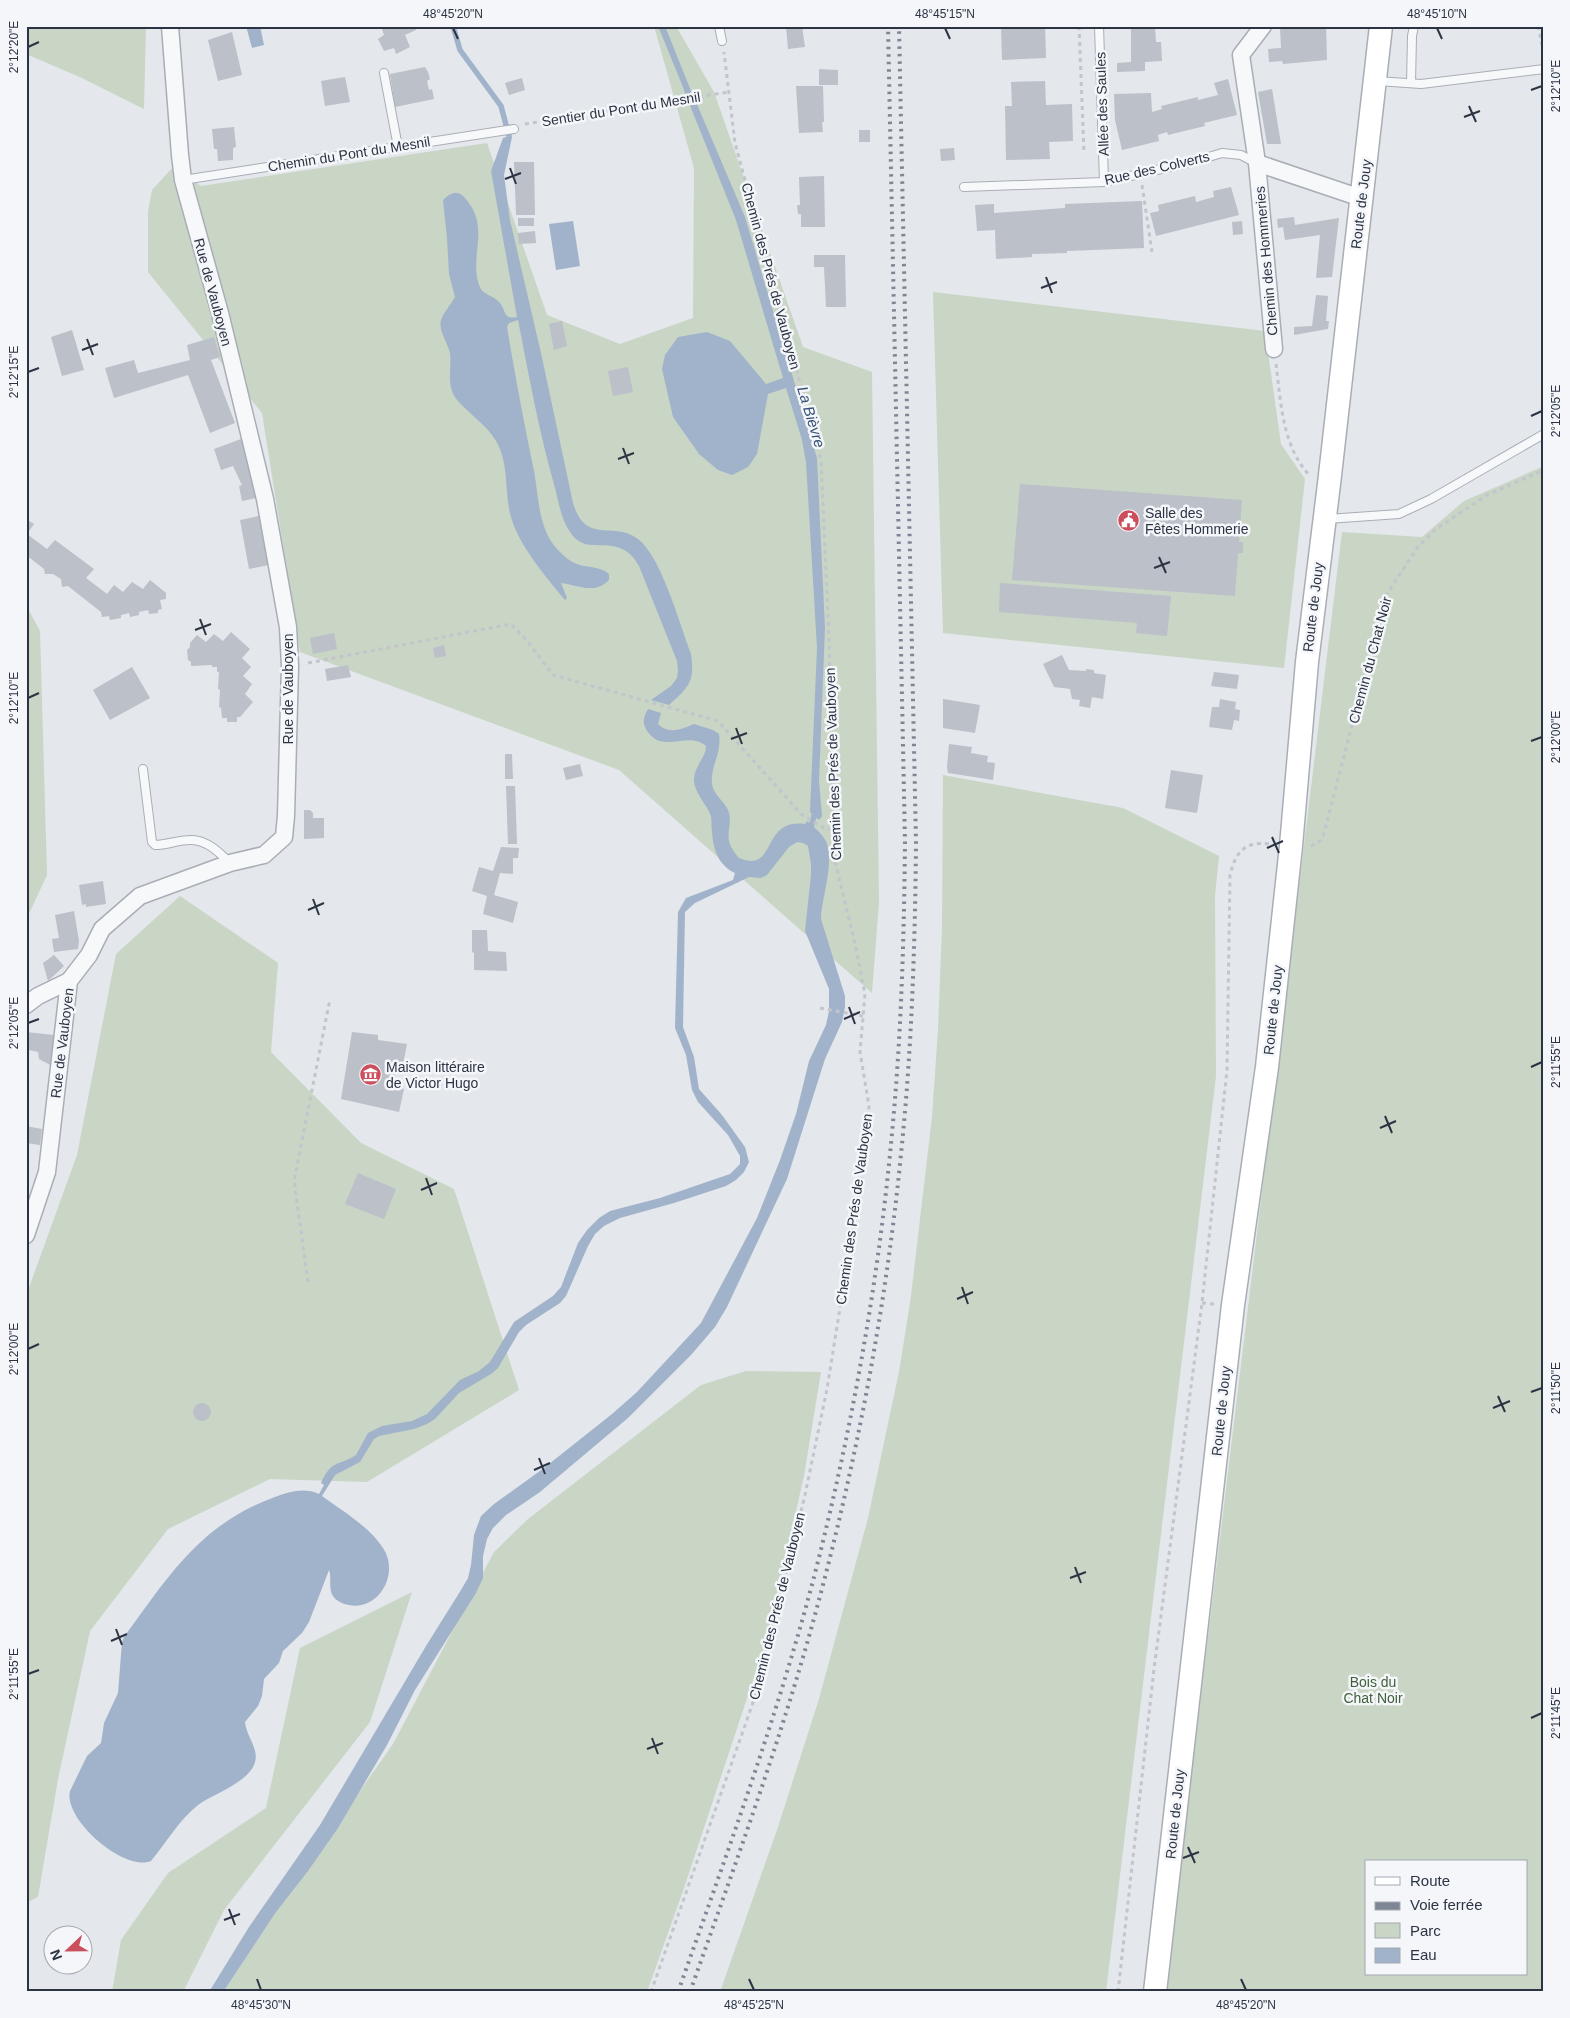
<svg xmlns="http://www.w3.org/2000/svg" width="1570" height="2018" font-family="Arial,sans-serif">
<rect width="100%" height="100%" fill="#e4e7eb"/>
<g fill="#c9d5c5" fill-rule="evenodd">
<polygon points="26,26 146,26 144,109 82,78 26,54"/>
<polygon points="654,26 676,26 714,92 803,347 872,372 879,902 872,993 619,770 300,652 262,413 148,272 148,212 152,190 173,167 201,186 487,143 547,315 620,344 693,318 694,168"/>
<polygon points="933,292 1265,331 1281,444 1305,479 1284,668 943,633"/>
<path d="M1544 466V1992H1165L1342 532 1422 537 1464 501ZM1366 1862H1526V1974H1366Z"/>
<polygon points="26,605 40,631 47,875 26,920"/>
<polygon points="943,775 1123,808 1219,856 1215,896 1216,1076 1106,1992 720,1992 778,1827 819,1699 868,1518 899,1372 911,1296 932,1117 938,1030 942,928"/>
<polygon points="180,896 278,963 271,1052 361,1143 454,1189 519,1390 367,1482 270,1479 168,1529 90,1631 58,1779 38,1897 26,1903 26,1296 77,1155 116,954"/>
<polygon points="746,1371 821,1372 804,1476 766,1641 684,1888 647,1992 219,1992 393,1744 494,1552 528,1519 701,1385"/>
<polygon points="412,1592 370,1722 224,1910 183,1992 112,1992 121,1940 168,1873 266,1808 300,1648"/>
</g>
<g fill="#a1b3ca">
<polygon points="246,26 260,26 264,45 252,48"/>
<polygon points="658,26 665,26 693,96 687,97"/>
<polygon points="696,102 745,217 817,458 825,628 819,781 822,816 819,820 810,812 817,648 806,462 802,440 786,388 768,394 757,454 748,467 732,475 718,470 699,454 673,417 662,369 665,355 678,337 707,332 730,341 766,384 783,378 736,220 689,103"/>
<path d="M509 136 512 137 504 175 510 220 541 353 573 503C586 546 614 520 638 539 661 556 680 625 691 654 695 682 689 687 669 705L651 700 671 686 677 678 678 670 677 661 639 566C620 531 591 556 574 537 562 524 559 504 555 488 539 432 529 376 518 320L509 323 507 327C515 375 524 423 534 471 539 498 538 529 558 550 564 556 569 561 577 564 587 568 601 566 609 574V580C595 595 578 585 561 583L567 598 565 600C546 577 516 542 510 513 505 492 508 469 500 449 492 428 472 417 458 401 445 387 452 369 450 353 448 343 438 331 441 320 444 312 451 304 455 297L449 274 447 238 443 200C451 193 457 189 465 198 491 227 469 255 479 285 482 295 493 295 499 302 507 310 502 320 517 317L491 171 503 138Z"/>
<polygon points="573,221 580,266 556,270 549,224"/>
<path d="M648 709 661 713 658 724C669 735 682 729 694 724L713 730 719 734C722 754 710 766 712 784 713 794 724 801 728 810 735 828 719 836 739 858 778 874 760 818 805 824L807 821C813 826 819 831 824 838 837 856 821 899 821 919L845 996V1007L842 1022 825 1059 787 1179 727 1307 715 1327 691 1355 628 1418 540 1492 506 1515 493 1528 487 1539 483 1556V1578L476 1593 415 1690 387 1745 338 1828 308 1871 276 1912 223 1992H209L249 1927 320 1825 426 1646 461 1590 468 1578 471 1565 474 1535 481 1516 494 1504 544 1468 612 1414 637 1392 701 1323 757 1218 780 1160 796 1114 809 1061 826 1025 829 1011V989L805 931 811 875V864L808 846 803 843 797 842 789 847 767 875 761 878 749 877 695 903 685 912 683 1027 694 1057 699 1089 722 1115 745 1147 749 1162 744 1172 736 1180 726 1186 674 1203 620 1218 604 1226 595 1234 588 1246 566 1296 560 1303 526 1325 519 1332 498 1368 491 1374 459 1393 435 1419 427 1424 414 1429 379 1436 374 1439 360 1462 335 1475 322 1496C342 1511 369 1526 383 1548 400 1573 379 1611 349 1605 343 1604 336 1601 333 1596 328 1589 332 1577 329 1570L309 1622 302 1633 283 1651 279 1663 264 1679 262 1696 258 1706 245 1722C246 1736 259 1748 255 1762 250 1782 213 1794 198 1805 179 1820 166 1843 151 1861 124 1872 63 1819 70 1791L87 1756 101 1743 104 1723 118 1693 122 1642 124 1637C168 1577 200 1524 275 1497 289 1492 304 1487 319 1494L324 1485 321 1483C332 1459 337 1467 356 1455L368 1433 382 1426 412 1421 427 1414 460 1380 479 1371 490 1362 514 1322 553 1296 561 1287 578 1243 587 1230 599 1218 610 1211 660 1198 730 1174 740 1164V1156L728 1135 698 1102 692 1090 686 1055 675 1028 678 912 686 898 733 880 735 873C718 865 713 849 712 831 711 827 712 821 711 816 706 803 693 792 694 778 695 766 706 757 706 746 688 730 664 755 647 731 642 723 643 718 648 709Z"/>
</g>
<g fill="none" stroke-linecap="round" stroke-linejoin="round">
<g stroke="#a1b3ca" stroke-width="5.5">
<polyline points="453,26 460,50 501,106 509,136"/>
<polyline points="687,90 695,109"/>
<polyline points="810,831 816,808"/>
</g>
</g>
<g fill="#bbc0c9">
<polygon points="381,26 415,26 416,30 405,35 410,47 396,54 394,48 384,51 378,39 384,35"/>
<polygon points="786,26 802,26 805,47 788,49"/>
<polygon points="1001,26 1045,26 1046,58 1002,60"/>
<polygon points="1131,26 1155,26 1156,42 1161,42 1162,61 1145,62 1145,71 1117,72 1117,63 1131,62"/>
<polygon points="1326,26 1327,60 1283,64 1282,61 1269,62 1268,49 1281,48 1280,27"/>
<polygon points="232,32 242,75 218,81 208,40"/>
<polygon points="425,67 428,72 430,79 427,81 429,90 432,89 434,99 395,107 390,74"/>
<polygon points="819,69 838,70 838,85 819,85"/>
<polygon points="345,77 350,102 325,106 321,81"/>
<polygon points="522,78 525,90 509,95 505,83"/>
<polygon points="1228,79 1237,115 1204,123 1205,126 1168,135 1167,132 1158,135 1159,141 1122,150 1115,120 1114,94 1151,93 1152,112 1162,109 1161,106 1198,97 1198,100 1218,95 1214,83"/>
<polygon points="1045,81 1046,105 1072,104 1073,141 1049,142 1050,159 1006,160 1005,106 1012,106 1011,82"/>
<polygon points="796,86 823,86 824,122 822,122 823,132 799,133"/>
<polygon points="1272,89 1281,144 1267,144 1258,92"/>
<polygon points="234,127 236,147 233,148 233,160 218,161 217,149 214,149 212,129"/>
<rect x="859" y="130" width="11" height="12"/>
<polygon points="954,148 955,160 941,161 940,149"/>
<polygon points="514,162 534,162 535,215 516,215"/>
<polygon points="824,176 825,227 801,227 801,214 798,214 797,205 800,205 799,177"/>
<polygon points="1231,187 1239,215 1156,236 1150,213 1159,211 1158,205 1195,196 1196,202 1214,197 1213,191"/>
<polygon points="1142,201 1144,248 1067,251 1067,253 1032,254 1032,257 996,259 995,230 977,231 975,205 994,204 994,213 1065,208 1065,204"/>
<polygon points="1294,217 1295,225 1339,218 1332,277 1316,278 1320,235 1285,240 1283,227 1278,228 1277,219"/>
<rect x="518" y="218" width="16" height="8"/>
<polygon points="1242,221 1243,234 1233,235 1232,222"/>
<polygon points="535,231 536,243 519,244 518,233"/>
<polygon points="814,255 845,255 846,307 826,307 824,267 814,267"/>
<polygon points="1316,295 1328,296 1326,321 1329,321 1328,329 1294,335 1294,327 1312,326"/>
<polygon points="562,321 567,346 554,350 549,324"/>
<polygon points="72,330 84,370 62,376 51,337"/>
<polygon points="214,337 220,357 211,360 235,423 210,433 188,375 114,398 105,368 134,360 138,373 190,360 187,345"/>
<polygon points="628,367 633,392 613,396 608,371"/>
<polygon points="241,439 247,454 256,498 242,501 239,486 242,485 233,466 221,470 214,449"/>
<polygon points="1020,484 1242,500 1239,542 1243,542 1243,553 1238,553 1235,596 1012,580"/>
<polygon points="259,516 269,565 249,569 240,520"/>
<polygon points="26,519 34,524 27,534 47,549 55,540 94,569 86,578 107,594 114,585 123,592 132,582 143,589 150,580 166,593 166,599 160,600 162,609 158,610 158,613 149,614 148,610 139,612 139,615 130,617 129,613 121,615 121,618 110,620 109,616 102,617 101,612 68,586 62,587 61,579 53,574 45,574 44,569 26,555"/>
<polygon points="1000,583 1171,596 1167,636 1136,633 1137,623 999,612"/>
<polygon points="231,632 250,649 242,658 251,667 243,676 252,684 245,694 253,702 240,717 237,717 237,722 227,722 227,718 222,718 221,708 219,707 220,690 218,689 219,672 217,672 217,667 212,667 212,665 191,666 191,662 188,660 187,650 190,647 190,643 197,635 206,642 214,634 223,641"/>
<polygon points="334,633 337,649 313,654 310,638"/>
<polygon points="444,645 446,656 435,658 433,648"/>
<polygon points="1062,655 1069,670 1086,671 1086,669 1094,670 1094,673 1106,675 1103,699 1092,697 1090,708 1079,706 1080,700 1072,699 1070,689 1054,687 1043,664"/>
<polygon points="348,665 351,677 327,681 325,669"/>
<polygon points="132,667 150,698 110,720 93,690"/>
<polygon points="1214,672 1239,675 1237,689 1211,686"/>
<polygon points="943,699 980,705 975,733 943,728"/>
<polygon points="1220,699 1236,702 1235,709 1240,710 1239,721 1234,720 1232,730 1209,727 1212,707 1219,707"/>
<polygon points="949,744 972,747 971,753 988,756 987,762 995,763 993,780 948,773 947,767"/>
<polygon points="505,754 512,754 513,779 505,779"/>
<polygon points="580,764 583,776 566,780 563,768"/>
<polygon points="1171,770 1203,775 1197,813 1165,808"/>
<polygon points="506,786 515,786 517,844 508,844"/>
<polygon points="304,810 310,810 313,813 313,818 324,818 324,838 304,839"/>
<polygon points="501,847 519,848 518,858 513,858 513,874 500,873 494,895 518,902 513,923 483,914 487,896 472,891 479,867 493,871"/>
<polygon points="103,881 106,904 86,907 86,904 82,905 79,885"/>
<polygon points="74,911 79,941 78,949 54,952 52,939 59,938 55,915"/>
<polygon points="472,930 487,930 488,951 506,952 507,971 474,970 474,953 472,952"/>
<polygon points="54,955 64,966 48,981 43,963"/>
<polygon points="26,1032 54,1035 52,1066 39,1059 38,1052 29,1050 29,1053 26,1052"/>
<polygon points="352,1032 378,1035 378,1040 407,1044 403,1064 398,1062 393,1087 404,1089 399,1112 341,1099"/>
<polygon points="26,1126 42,1129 40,1145 26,1143"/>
<polygon points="358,1173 396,1189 384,1219 345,1204"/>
<circle cx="202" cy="1412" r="9"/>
</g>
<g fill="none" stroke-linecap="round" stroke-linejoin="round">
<defs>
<g id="service">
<polyline points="719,26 722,41"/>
<polyline points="1099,26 1104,182"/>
<polyline points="384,73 398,147"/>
<polyline points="1377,81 1421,84 1544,69"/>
<polyline points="1411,83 1412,36 1414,26"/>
<polyline points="183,180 514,129"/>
<polyline points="964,187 1104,182 1192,162 1222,153 1241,155 1256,163"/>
<polyline points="1327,519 1399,514 1431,499 1544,434"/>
<path d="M143 769 152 842 155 845C167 845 178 840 190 840 206 839 220 853 230 863"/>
</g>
<g id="minor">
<polyline points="1263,26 1241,55 1257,163 1274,349"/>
<polyline points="1257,163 1361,198"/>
<polyline points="26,1005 38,996 69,981"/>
<polyline points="26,1235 47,1172 69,981 89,955 102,929 140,896 230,863 264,855 284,837 286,816 290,666 288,627 265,499 220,313 183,180 180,155 170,26"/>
</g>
<polyline id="secondary" points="1155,1992 1233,1305 1267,1067 1291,846 1307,662 1329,484 1381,26"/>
</defs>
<use href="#service" stroke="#a9aeb6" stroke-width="10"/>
<use href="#minor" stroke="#a9aeb6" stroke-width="19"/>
<use href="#secondary" stroke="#a9aeb6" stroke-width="25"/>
<g stroke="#c2c5cb" stroke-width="3" stroke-dasharray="4 4" stroke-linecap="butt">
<polyline points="1079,26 1084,153"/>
<polyline points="1538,26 1544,54"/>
<polyline points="525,124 729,92"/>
<polyline points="1142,185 1152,252"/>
<path d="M1276 364C1281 403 1282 446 1310 476"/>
<polyline points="308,663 511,624 528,642 553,675 718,721 801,814 824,828 832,830"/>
<polyline points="1311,846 1319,842 1323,837 1385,597 1417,548 1436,529 1487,495 1544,470"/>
<polyline points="820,1008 863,1016"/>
<polyline points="308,1282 294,1181 330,999"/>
<polyline points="1202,1303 1214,1304"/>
<polyline points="651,1992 755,1697 805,1495 827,1389 844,1283 865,1158 869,1106 860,1052 865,994 855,944 834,857 829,639 821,460 735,143 724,52"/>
<path d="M1118 1992 1154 1669 1202 1303 1227 1070 1230 875C1236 851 1245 841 1270 844"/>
</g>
<use href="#service" stroke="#f7f8fa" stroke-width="8"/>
<use href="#minor" stroke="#f7f8fa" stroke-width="16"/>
<use href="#secondary" stroke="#fff" stroke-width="22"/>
<g stroke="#7e8695" stroke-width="4" stroke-dasharray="2.5 5" stroke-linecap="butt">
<path d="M678 1992C726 1856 776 1720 813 1581 850 1438 877 1291 891 1144 901 1043 904 943 905 842L888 26"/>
<path d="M690 1992C738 1856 788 1721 824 1581 861 1438 888 1292 902 1144 912 1044 915 943 916 843L899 26"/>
</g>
</g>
<path fill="none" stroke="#2c3444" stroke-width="2" d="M453 28 458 39M945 28 950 39M1437 28 1442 39M28 47 39 42M1531 90 1542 86M1469 106 1476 122M1464 117 1480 111M510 168 516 184M505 179 521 173M1046 277 1052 293M1041 288 1057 282M87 339 93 355M82 350 98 344M28 372 39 368M1531 416 1542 411M623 448 629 464M618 459 634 453M1159 557 1166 573M1154 568 1170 562M200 619 206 635M195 630 211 624M28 698 39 693M736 728 742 744M731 739 747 733M1531 741 1542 737M1272 837 1279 853M1267 848 1283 841M313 899 319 915M308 910 324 903M849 1007 855 1024M844 1019 860 1012M28 1023 39 1019M1531 1067 1542 1062M1385 1116 1392 1133M1380 1128 1396 1121M426 1178 432 1195M421 1190 437 1183M962 1287 968 1304M957 1299 973 1292M28 1349 39 1344M1531 1392 1542 1388M1498 1396 1505 1412M1493 1408 1510 1401M539 1458 545 1474M534 1470 550 1463M1075 1567 1081 1583M1070 1578 1086 1572M116 1629 122 1645M111 1641 127 1634M28 1674 39 1670M1531 1718 1542 1713M652 1738 658 1754M647 1749 663 1743M1188 1847 1195 1863M1183 1858 1199 1852M229 1909 235 1925M224 1920 240 1914M257 1979 261 1990M749 1979 754 1990M1241 1979 1246 1990"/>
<defs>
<symbol id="civic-disc" viewBox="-11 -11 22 22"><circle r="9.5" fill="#cb4f5d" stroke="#f4f6f9"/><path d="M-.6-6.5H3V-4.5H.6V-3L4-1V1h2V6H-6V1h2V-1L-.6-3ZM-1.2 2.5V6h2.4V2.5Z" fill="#fff"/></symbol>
<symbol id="museum-disc" viewBox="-11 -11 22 22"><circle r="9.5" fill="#cb4f5d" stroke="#f4f6f9"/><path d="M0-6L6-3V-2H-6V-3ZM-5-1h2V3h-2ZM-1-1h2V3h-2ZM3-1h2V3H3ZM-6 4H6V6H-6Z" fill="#fff"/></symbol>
</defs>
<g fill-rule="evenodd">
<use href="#civic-disc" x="1116" y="508" width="25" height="25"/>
<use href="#museum-disc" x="358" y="1062" width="25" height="25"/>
</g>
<g text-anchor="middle" stroke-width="5" stroke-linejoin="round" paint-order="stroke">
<g font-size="14" fill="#2c3444" stroke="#f4f6f9">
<text transform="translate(1102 104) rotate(-92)" y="5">Allée des Saules</text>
<text transform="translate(621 109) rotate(-9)" y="5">Sentier du Pont du Mesnil</text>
<text transform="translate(349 154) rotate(-9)" y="5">Chemin du Pont du Mesnil</text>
<text transform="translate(1157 168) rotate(-13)" y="5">Rue des Colverts</text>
<text transform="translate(1361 204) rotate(-83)" y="5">Route de Jouy</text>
<text transform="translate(1266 261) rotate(-95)" y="5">Chemin des Hommeries</text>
<text transform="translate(771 276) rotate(75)" y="5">Chemin des Prés de Vauboyen</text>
<text transform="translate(213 292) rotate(75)" y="5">Rue de Vauboyen</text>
<text transform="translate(1313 607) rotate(-83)" y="5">Route de Jouy</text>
<text transform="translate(1370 660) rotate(-75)" y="5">Chemin du Chat Noir</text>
<text transform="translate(288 689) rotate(-90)" y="5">Rue de Vauboyen</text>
<text transform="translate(833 764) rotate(-92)" y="5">Chemin des Prés de Vauboyen</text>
<text transform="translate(1273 1010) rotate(-84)" y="5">Route de Jouy</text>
<text transform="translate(62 1043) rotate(-83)" y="5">Rue de Vauboyen</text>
<text transform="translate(854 1209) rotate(-82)" y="5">Chemin des Prés de Vauboyen</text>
<text transform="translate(1221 1411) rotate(-84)" y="5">Route de Jouy</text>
<text transform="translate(777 1606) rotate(-76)" y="5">Chemin des Prés de Vauboyen</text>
<text transform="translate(1175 1814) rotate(-84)" y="5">Route de Jouy</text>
</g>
<g font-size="14" fill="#2c3444" stroke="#f4f6f9" text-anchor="start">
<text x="1145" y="518">Salle des<tspan x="1145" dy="16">Fêtes Hommerie</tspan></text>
<text x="386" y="1072">Maison littéraire<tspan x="386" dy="16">de Victor Hugo</tspan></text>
</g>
<g font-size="14" fill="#3f5f3a" stroke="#f4f6f9">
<text x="1373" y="1687">Bois du<tspan x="1373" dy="16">Chat Noir</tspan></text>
</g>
<g font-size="15" font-style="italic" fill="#375177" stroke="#f4f6f9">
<text transform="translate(811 417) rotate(73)" y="5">La Bièvre</text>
</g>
</g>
<rect width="1570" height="2018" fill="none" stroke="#f4f6f9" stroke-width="55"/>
<rect x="1365" y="1860" width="162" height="115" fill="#f4f6f9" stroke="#a4a8b1"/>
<rect x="1375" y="1877" width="25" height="8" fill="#ffffff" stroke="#a4a8b1"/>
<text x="1410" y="1886" font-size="15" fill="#2c3444">Route</text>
<rect x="1375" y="1902" width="25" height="8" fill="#7e8695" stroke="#a4a8b1"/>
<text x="1410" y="1910" font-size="15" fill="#2c3444">Voie ferrée</text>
<rect x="1375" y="1923" width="25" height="15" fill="#c9d5c5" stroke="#a4a8b1"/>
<text x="1410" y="1936" font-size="15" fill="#2c3444">Parc</text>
<rect x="1375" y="1948" width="25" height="15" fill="#a1b3ca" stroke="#a4a8b1"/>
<text x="1410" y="1960" font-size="15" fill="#2c3444">Eau</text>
<g transform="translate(68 1950) rotate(248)"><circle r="24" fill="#f4f6f9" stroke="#a4a8b1"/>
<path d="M0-4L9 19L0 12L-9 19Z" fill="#cb4f5d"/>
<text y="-8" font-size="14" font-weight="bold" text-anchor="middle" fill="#2c3444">N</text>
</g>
<rect x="28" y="28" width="1514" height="1962" fill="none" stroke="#2c3444" stroke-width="2"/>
<g font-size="12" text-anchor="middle" fill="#2c3444">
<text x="453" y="18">48°45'20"N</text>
<text x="945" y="18">48°45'15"N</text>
<text x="1437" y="18">48°45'10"N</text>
<text transform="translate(14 47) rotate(-90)" y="4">2°12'20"E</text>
<text transform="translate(1556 86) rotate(-90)" y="4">2°12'10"E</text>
<text transform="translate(14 372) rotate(-90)" y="4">2°12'15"E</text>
<text transform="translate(1556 411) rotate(-90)" y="4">2°12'05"E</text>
<text transform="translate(14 698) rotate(-90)" y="4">2°12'10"E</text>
<text transform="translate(1556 737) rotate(-90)" y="4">2°12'00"E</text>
<text transform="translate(14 1023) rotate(-90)" y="4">2°12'05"E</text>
<text transform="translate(1556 1062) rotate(-90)" y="4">2°11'55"E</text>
<text transform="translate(14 1349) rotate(-90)" y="4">2°12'00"E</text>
<text transform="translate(1556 1388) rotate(-90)" y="4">2°11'50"E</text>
<text transform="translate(14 1674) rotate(-90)" y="4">2°11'55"E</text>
<text transform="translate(1556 1713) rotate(-90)" y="4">2°11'45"E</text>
<text x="261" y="2009">48°45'30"N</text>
<text x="754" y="2009">48°45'25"N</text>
<text x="1246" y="2009">48°45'20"N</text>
</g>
</svg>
